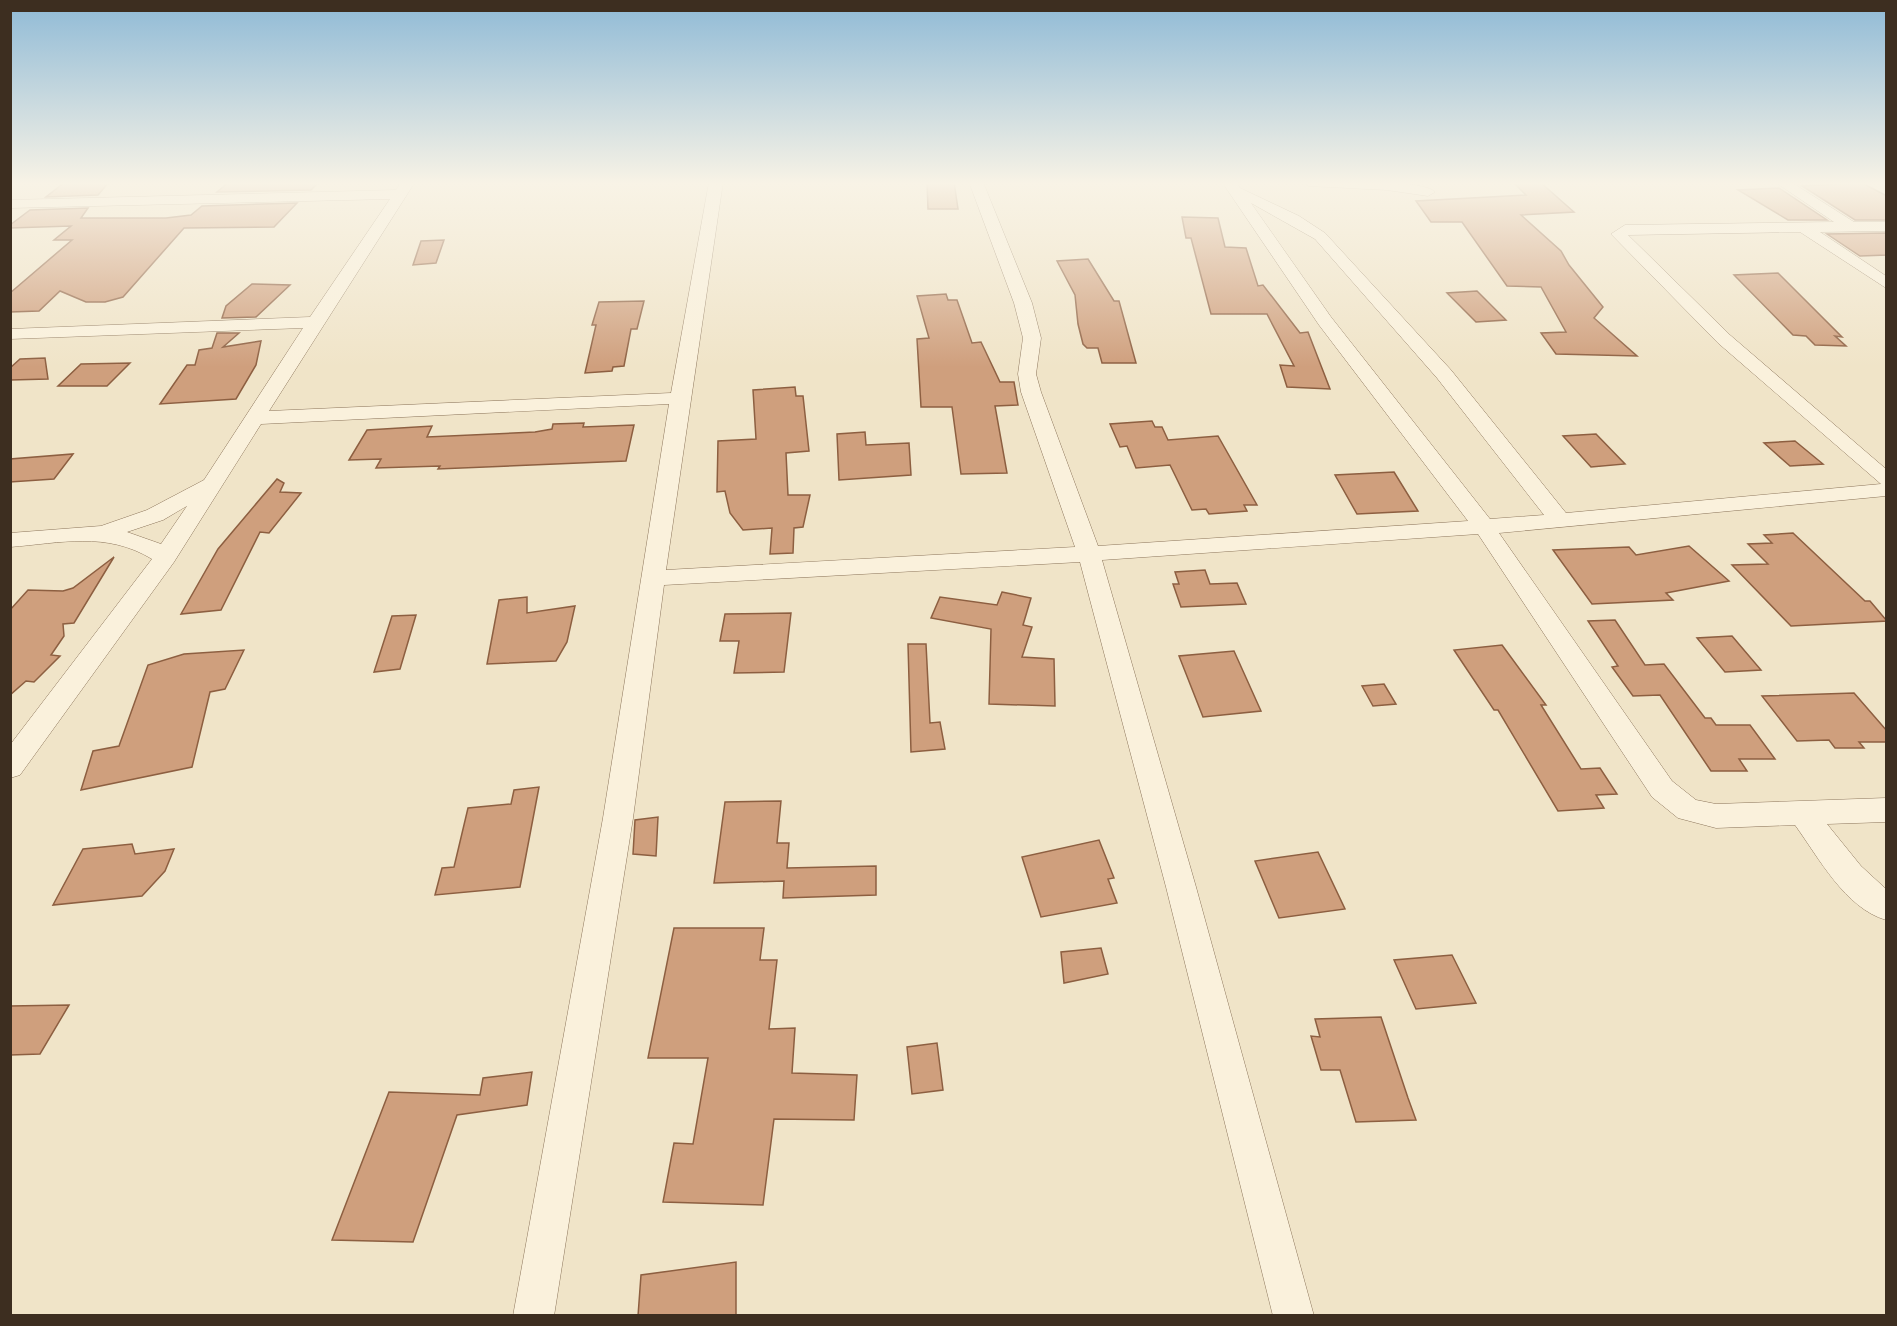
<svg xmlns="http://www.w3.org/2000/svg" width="1897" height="1326" font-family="'Roboto Serif',serif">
<rect width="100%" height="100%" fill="#f0e4c8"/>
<g fill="#cf9f7d" stroke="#8d5f41" stroke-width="1.5">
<polygon points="65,182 109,182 98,195 46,197"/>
<polygon points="229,182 319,182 311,190 217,192"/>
<polygon points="927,182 954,182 958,209 928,209"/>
<polygon points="1513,182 1540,182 1574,212 1521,215 1561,251 1569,265 1603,307 1594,318 1637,356 1556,354 1541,333 1566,332 1541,287 1507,286 1462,222 1431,222 1416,201 1526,195"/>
<polygon points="1862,183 1887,196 1887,220 1855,220 1802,186"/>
<polygon points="1779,188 1827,220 1788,220 1738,190"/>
<polygon points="297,203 274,227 184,228 123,297 105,302 86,302 60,291 39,311 10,312 10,293 72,240 54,240 71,226 10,228 10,225 30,210 88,208 81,218 166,218 191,215 202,206"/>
<polygon points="1182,217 1218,218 1225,247 1246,248 1258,286 1263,285 1300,333 1308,332 1330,389 1287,387 1280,365 1294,366 1267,314 1211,314 1191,238 1186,238"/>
<polygon points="1887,233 1887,255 1860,256 1827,234"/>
<polygon points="444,240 436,263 413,265 421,241"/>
<polygon points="1088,259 1114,301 1119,301 1136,363 1102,363 1098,348 1087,348 1083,344 1078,324 1075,295 1057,261"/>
<polygon points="1778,273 1842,337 1835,336 1846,346 1815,345 1806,336 1793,335 1734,275"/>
<polygon points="252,284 290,285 256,317 222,318 226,306"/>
<polygon points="1477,291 1506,320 1476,322 1447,293"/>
<polygon points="946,294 948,300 957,300 972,343 981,342 1000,382 1014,382 1018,405 995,406 1007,473 961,474 952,407 921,407 917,339 929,338 917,296"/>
<polygon points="644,301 637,329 631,329 624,366 613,367 612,371 585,373 596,325 592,325 599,302"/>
<polygon points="217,333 239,333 223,347 261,341 256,365 236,399 160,404 187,365 195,365 199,350 212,348"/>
<polygon points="45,358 48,379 10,380 10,368 20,359"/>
<polygon points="130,363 107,386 58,386 81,364"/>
<polygon points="795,387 796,396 803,396 809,451 786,453 788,495 810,495 803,527 794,528 793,553 770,554 772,528 743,530 730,513 725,491 717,492 718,441 756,439 753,390"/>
<polygon points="1152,421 1155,427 1162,427 1168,440 1218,436 1257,505 1244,505 1247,511 1209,514 1206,509 1192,510 1170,465 1136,468 1127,446 1120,447 1110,424"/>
<polygon points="584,423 583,427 634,425 626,461 438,469 440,466 376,468 381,459 349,460 367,430 432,426 427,437 535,432 552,429 553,424"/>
<polygon points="865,432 866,445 909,443 911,475 839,480 837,434"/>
<polygon points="1596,434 1625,464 1591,467 1563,436"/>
<polygon points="1795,441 1823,464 1790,466 1764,443"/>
<polygon points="73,454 54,479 10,482 10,459"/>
<polygon points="1394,472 1418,511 1357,514 1335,475"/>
<polygon points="277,479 284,483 280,492 301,493 269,533 260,532 221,610 181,614 218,549"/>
<polygon points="1793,533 1865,601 1870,601 1887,621 1791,626 1732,565 1768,564 1748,544 1772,543 1764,535"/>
<polygon points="1689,546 1729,581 1666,593 1673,600 1592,604 1553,550 1629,547 1636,555"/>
<polygon points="114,557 74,623 63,624 64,636 51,655 60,656 34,682 26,681 10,695 10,610 28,590 63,591 73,588"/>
<polygon points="1205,570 1210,584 1237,583 1246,604 1181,607 1173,584 1179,584 1175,572"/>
<polygon points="1002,592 1031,598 1023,625 1032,627 1022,657 1054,659 1055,706 989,704 991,629 931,618 940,597 997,605"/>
<polygon points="527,597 527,613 575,606 567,642 556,661 487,664 499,600"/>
<polygon points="791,613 784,672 734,673 739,641 720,641 725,614"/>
<polygon points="416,615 400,669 374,672 392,616"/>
<polygon points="1615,620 1645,665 1664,664 1705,718 1711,718 1716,725 1750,725 1775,759 1739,759 1747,771 1711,771 1660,695 1633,696 1612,667 1618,666 1588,621"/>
<polygon points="1732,636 1761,670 1725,672 1697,638"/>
<polygon points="908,644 926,644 930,723 940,722 945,749 911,752"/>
<polygon points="1502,645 1546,705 1541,705 1581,769 1600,768 1617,794 1596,795 1604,808 1558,811 1498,710 1494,710 1454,650"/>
<polygon points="244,650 225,689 210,692 192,767 81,790 93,751 119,746 148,665 184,654"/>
<polygon points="1234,651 1261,711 1203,717 1179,656"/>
<polygon points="1384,684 1396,704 1373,706 1362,686"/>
<polygon points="1854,693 1887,731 1887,742 1859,742 1864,748 1835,748 1829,740 1797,741 1762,696"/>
<polygon points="539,787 520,887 435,895 442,868 454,867 468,808 511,804 514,790"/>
<polygon points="781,801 777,843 789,843 787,868 876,866 876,895 783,898 784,881 714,883 725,802"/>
<polygon points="658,817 656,856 633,854 635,820"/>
<polygon points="1099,840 1114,878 1108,879 1117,903 1041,917 1022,857"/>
<polygon points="132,844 135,854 174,849 165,871 142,896 53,905 83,849"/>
<polygon points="1318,852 1345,909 1279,918 1255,861"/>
<polygon points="674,928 764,928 760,960 777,960 769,1029 795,1028 792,1073 857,1075 854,1120 774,1119 763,1205 663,1202 674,1143 693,1144 708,1058 648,1058"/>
<polygon points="1101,948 1108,974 1064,983 1061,952"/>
<polygon points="1452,955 1476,1003 1416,1009 1394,960"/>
<polygon points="69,1005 40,1054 10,1055 10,1006"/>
<polygon points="1381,1017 1408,1098 1416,1120 1356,1122 1340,1070 1321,1070 1311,1036 1320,1037 1315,1019"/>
<polygon points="937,1043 943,1090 912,1094 907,1047"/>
<polygon points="532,1072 527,1105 457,1115 413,1242 332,1240 389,1092 480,1095 483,1078"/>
<polygon points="736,1262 736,1316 638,1316 641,1275"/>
</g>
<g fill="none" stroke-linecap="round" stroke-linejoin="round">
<defs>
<g id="street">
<path d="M401 182H415L269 411 671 393 709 182H723L666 570 1075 547 1021 392 1018 374 1023 338 1014 303 969 182H983L1032 303 1041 338 1036 374 1041 392 1098 546 1468 521 1319 325 1222 182H1236L1240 188 1299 216 1325 233 1451 370 1566 513 1881 484 1718 343 1611 234 1625 225 1834 222 1775 182H1791L1854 222H1886V231L1820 232 1886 276V288L1800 232 1628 235 1730 335 1886 469V496L1499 533 1672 781 1696 800 1716 804 1886 798V822L1827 824 1861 866 1886 889V920C1845 908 1819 858 1795 825L1716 828 1678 818 1652 797 1478 534 1102 560 1196 887 1314 1316H1273L1166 887 1080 562 664 585 633 818 554 1316H513L603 818 669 404 261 424 174 562 20 775 10 778V745L152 559C106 531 61 543 10 547V533L101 526 147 510 204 480 303 328 10 339V329L310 317 390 199 10 208V200L396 190ZM1251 203 1315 239 1437 378 1544 515 1490 519 1331 317ZM187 506 161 544 127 532 163 520Z"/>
<path d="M1302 182C1323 180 1423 179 1435 192L1428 196 1387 190 1309 186Z"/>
</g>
</defs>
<use href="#street" stroke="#8d765c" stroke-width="1"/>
<use href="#street" fill="#faf1dc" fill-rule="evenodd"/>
</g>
<linearGradient id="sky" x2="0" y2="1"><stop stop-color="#8fbad6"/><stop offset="0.5" stop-color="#f8f3e6"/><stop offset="1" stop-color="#f8f3e6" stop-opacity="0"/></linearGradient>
<rect width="1897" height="367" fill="url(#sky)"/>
<rect width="1897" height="1326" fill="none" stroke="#3d2e20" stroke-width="24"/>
</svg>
